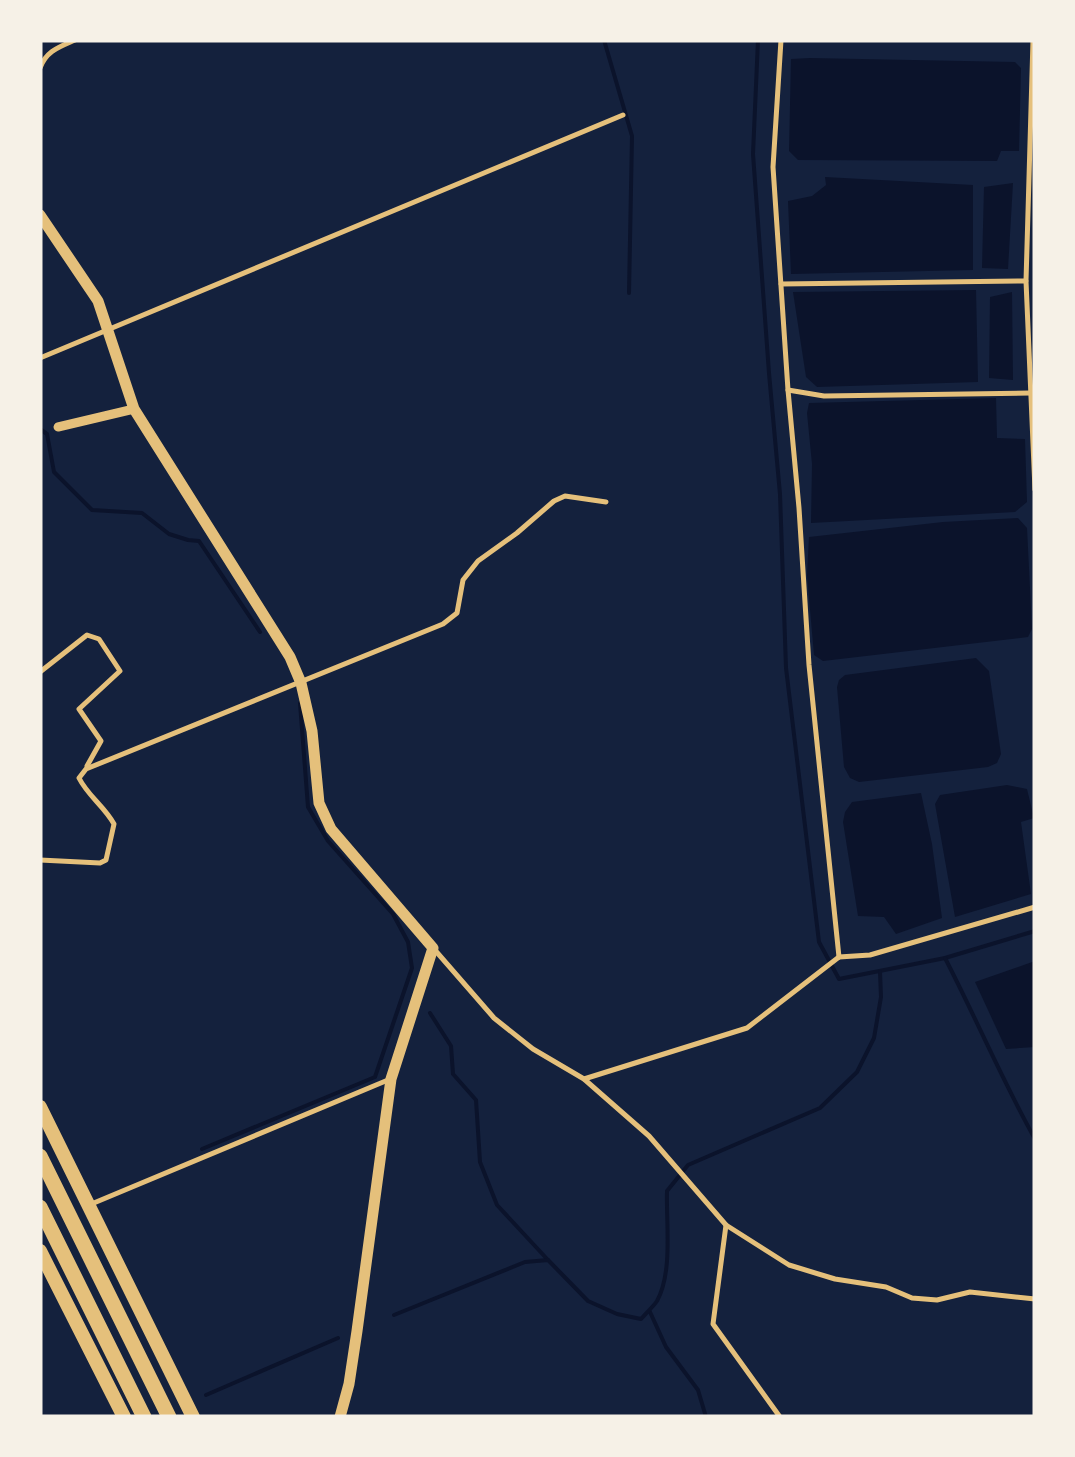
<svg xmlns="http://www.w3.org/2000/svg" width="1075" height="1457" font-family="Raleway,sans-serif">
<rect width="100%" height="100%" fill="#14213d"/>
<g fill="#0b132b">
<polygon points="810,58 1015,62 1021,68 1019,151 1001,151 997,161 798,160 789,151 791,59"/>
<polygon points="825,177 973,185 973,270 791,274 788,201 812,196 826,185"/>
<polygon points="1013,183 1008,269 982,268 984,187"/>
<polygon points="976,290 978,382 817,387 806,377 793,292"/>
<polygon points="1012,292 1013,380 989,378 990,297"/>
<polygon points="996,398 997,438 1025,439 1027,502 1015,512 811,523 812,464 807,413 809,403"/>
<polygon points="1018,518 1027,528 1032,629 1028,637 823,661 814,655 807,575 809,537 943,522"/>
<polygon points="976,658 989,671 1001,754 997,763 988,767 859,782 850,778 844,767 837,687 839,680 845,675"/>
<polygon points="1007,785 1027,789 1034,818 1021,822 1031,894 955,917 935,804 940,795"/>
<polygon points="921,793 932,844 942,918 896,934 884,917 858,916 843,822 845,812 852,802"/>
<polygon points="1035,961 1035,1047 1006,1049 975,982"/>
</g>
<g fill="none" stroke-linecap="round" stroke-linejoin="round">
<g stroke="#0b132b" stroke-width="4">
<polyline points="604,40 632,136 629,293"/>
<polyline points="758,40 753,154 769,373 780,494 786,668 819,942 839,979 945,958 1035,931"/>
<polyline points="40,429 47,434 54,472 92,510 142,513 169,534 188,540 199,541 260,632"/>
<path d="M945 958C976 1018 1002 1080 1035 1139"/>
<polyline points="430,1013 451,1046 453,1074 476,1100 480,1162 497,1205 548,1260"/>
<polyline points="202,1149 375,1077 412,968 408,942 393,914 328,841 308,807 300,703"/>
<polyline points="650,1312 666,1347 698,1390 706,1417"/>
<path d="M394 1315 525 1262 548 1260 588 1301 617 1314 641 1319C646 1313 653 1307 657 1301 673 1272 666 1223 667 1191L688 1165 820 1108 857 1072 874 1038 881 997 880 972"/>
<polyline points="206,1395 338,1338"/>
</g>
<g stroke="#e5c07b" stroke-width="5">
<polyline points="781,40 773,167 788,390 799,508 809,665 839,957"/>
<polyline points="1033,40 1026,281 1035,490"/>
<path d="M40 68C46 51 59 47 75 40"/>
<polyline points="781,284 1026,281"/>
<polyline points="40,358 623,115"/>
<polyline points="788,390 824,396 1030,393"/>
<polyline points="40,672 87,635 99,639 120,671 79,709 101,741 87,766"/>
<path d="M40 860 100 863 106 860 114 824C104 806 88 796 79 778L86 769 443 624 457 613 463 580 478 561 517 533 554 501 565 496 606 502"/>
<polyline points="434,949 494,1018 533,1049 584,1079 649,1136 726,1225 789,1265 835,1279 886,1287 912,1298 937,1300 970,1292 1035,1299"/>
<polyline points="839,957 870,955 1035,907"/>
<polyline points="584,1079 747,1028 839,957"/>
<polyline points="89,1205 388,1080"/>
<polyline points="726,1225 713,1324 780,1417"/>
</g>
<polyline stroke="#e5c07b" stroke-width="9" points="58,427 134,409"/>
<polyline stroke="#e5c07b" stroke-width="11" points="40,215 98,301 134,409 290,657 301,683 312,731 319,803 331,829 433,948 391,1079 357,1331 349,1384 340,1417"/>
<g stroke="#e5c07b" stroke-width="14">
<polyline points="40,1107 193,1417"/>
<polyline points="40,1251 124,1417"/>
</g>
<g stroke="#e5c07b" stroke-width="15">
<polyline points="40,1156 169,1417"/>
<polyline points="40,1207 144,1417"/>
</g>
</g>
<rect width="1075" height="1457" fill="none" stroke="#f6f1e7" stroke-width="85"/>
</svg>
